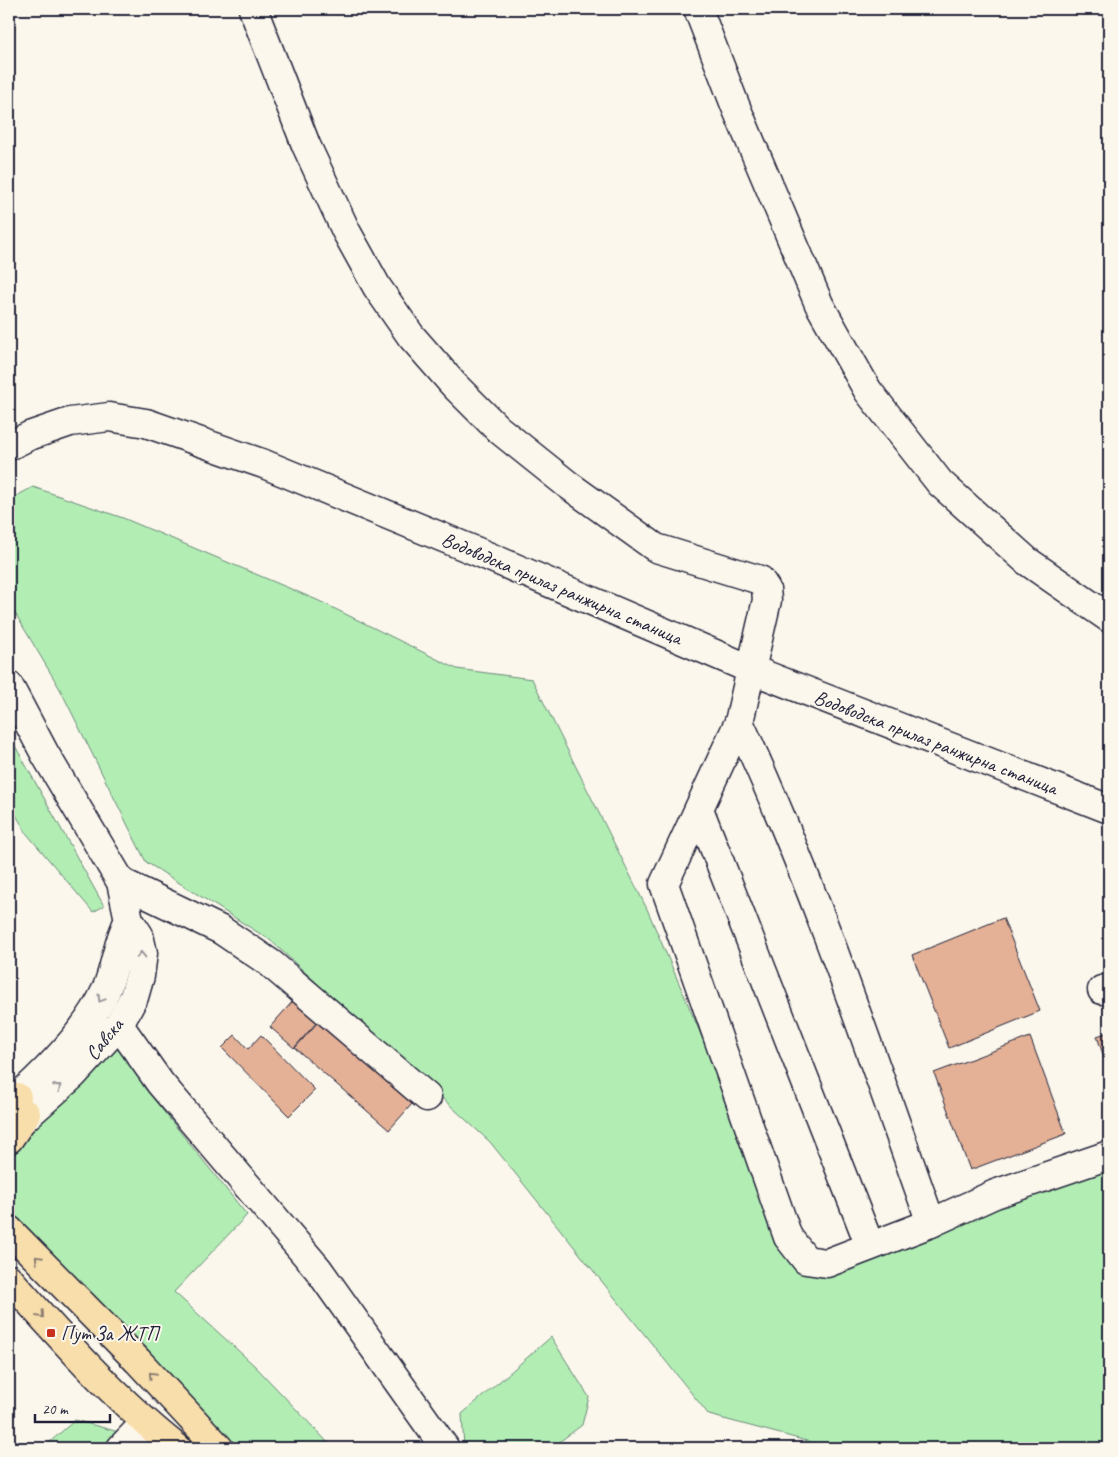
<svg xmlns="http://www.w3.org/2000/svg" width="1118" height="1457" font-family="Caveat,sans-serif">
<rect width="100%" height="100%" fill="#fbf7ec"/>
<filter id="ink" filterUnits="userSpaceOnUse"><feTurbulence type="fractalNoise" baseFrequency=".02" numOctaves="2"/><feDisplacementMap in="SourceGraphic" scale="10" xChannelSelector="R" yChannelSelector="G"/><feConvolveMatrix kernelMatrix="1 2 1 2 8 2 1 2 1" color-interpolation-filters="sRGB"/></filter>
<g filter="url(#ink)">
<g fill="#b2eeb4" stroke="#6a8878">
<polygon points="33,487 123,518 317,600 457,669 532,679 647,909 788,1237 806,1260 1109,1155 1109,1448 833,1448 709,1415 490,1142 270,940 146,862 60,689 9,603 9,500"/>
<polygon points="9,735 104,906 93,912 27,834 9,803"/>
<polygon points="110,1009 144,1087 247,1215 174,1292 255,1366 333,1448 216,1448 9,1229 9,1141"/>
<polygon points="551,1337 589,1397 582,1425 551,1448 464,1448 462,1414"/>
<polygon points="75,1420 177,1448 43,1448"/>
</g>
<g fill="#e4b196" stroke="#22223b">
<polygon points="1003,918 1040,1011 949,1048 912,955"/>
<polygon points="293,1001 317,1022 294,1048 270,1027"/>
<polygon points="318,1022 412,1104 389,1130 295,1048"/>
<polygon points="1109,1032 1109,1073 1097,1036"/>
<polygon points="235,1035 248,1049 261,1035 315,1090 289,1116 222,1048"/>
<polygon points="1030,1037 1066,1134 970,1170 934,1073"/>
</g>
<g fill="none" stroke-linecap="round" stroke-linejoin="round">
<defs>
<g id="minor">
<polyline points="253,9 306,145 346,231 377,287 411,336 454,385 497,428 567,484 656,548 760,580 766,589 767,600 739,722 664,884 788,1237 806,1260 827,1263 931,1223 995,1194 1109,1155"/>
<polyline points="698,9 735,105 819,304 868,391 940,483 1027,561 1109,618"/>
<polyline points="9,446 29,436 70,422 109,417 146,423 264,464 478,552 750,669 1109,809"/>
<polyline points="9,686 45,754 121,882 129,920 139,935 143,953 140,976 134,997 119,1025 73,1075 10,1131"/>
<path d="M739 722C814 884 871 1054 931 1223"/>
<polyline points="699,809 870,1246"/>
<polyline points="121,882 221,930 270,963 427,1097"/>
<polyline points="1102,990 1109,988"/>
<polyline points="119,1025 160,1083 318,1269 445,1448"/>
<path d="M9 1105C43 1075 88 1031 106 990 116 967 117 942 129 920"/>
<polyline points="121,1448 145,1423"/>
</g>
<g id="major">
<polyline points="9,1098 17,1097"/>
<polyline points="9,1139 26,1114"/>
<polyline points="9,1230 138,1361 219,1448"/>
<path d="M9 1279C61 1338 115 1399 177 1448"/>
</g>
</defs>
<use href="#minor" stroke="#22223b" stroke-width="31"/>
<use href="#major" stroke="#22223b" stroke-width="31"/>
<use href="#minor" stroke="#fbf7ec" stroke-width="28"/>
<use href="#major" stroke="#f8deab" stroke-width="28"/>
</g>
<defs><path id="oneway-chevron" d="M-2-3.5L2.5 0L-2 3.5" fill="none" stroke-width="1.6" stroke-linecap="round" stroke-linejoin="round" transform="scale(1.25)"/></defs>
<g stroke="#99979c">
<use href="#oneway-chevron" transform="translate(141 955) rotate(-91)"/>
<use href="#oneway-chevron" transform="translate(101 999) rotate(121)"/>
<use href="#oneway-chevron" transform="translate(58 1087) rotate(-40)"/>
</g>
<g stroke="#8d8073">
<use href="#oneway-chevron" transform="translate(38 1259) rotate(-135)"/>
<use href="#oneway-chevron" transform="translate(41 1315) rotate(49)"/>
<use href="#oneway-chevron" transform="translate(152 1375) rotate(-134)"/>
</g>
</g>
<rect fill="#c8321e" stroke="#fbf7ec" stroke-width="2" x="46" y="1328" width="10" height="10" rx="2.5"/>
<g text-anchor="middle" stroke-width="4" stroke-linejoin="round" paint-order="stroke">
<g font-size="20" fill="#22223b" stroke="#fbf7ec">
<text transform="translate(562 588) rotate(23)" y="7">Водоводска прилаз ранжирна станица</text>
<text transform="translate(936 742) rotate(21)" y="7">Водоводска прилаз ранжирна станица</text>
<text transform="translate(104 1039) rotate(-51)" y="7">Савска</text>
</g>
<g font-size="20" fill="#22223b" stroke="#fbf7ec" text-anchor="start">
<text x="61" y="1340">Пут За ЖТП</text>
</g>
</g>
<rect width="1118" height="1457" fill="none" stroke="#fbf7ec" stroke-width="30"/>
<rect x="15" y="15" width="1088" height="1427" fill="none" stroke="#22223b" stroke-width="2" filter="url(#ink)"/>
<path d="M35 1414v8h75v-8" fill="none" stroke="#22223b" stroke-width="2.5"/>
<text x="42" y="1414" font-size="15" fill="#22223b" stroke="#fbf7ec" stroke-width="4" paint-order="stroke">20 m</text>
</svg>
